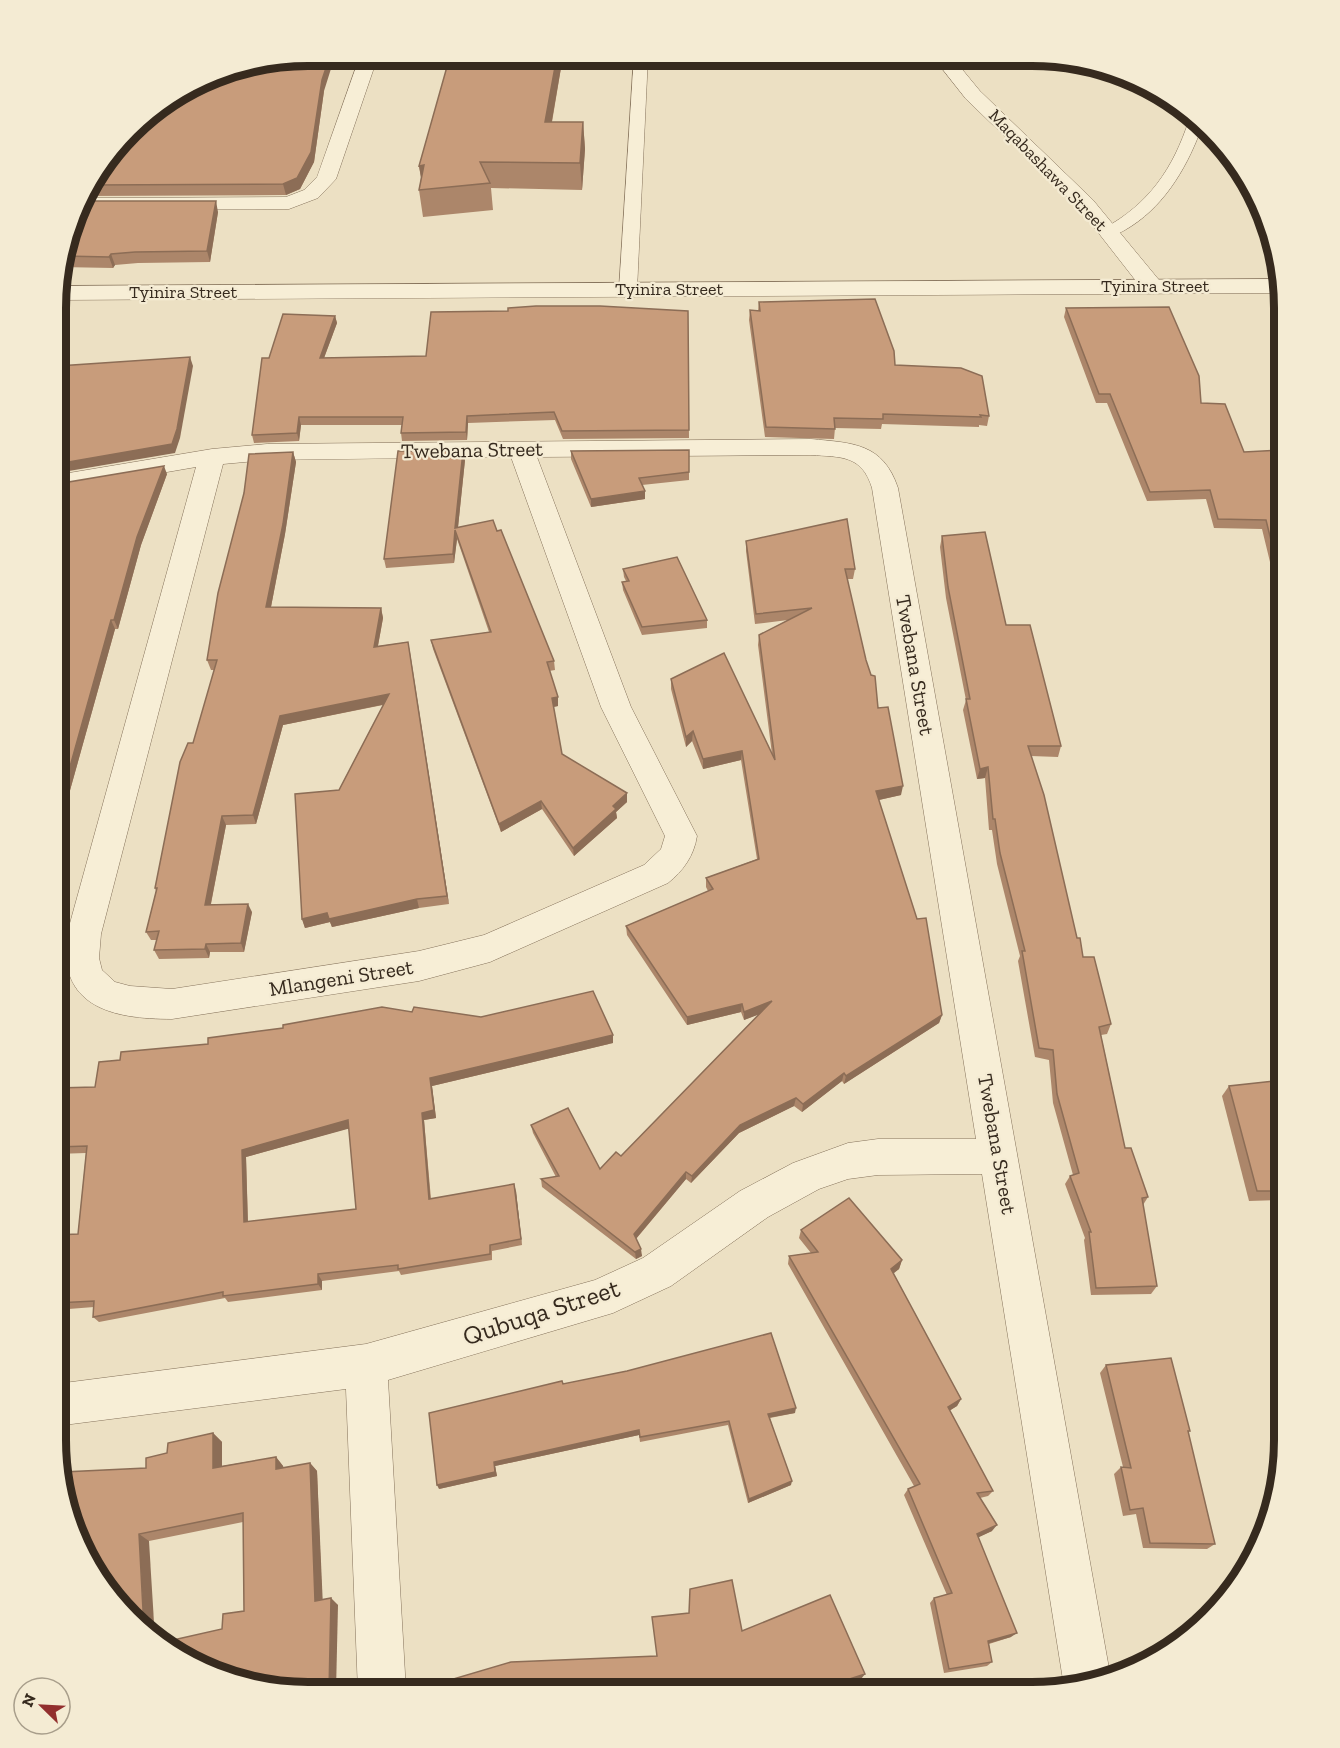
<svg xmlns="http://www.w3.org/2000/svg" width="1340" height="1748" font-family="'Zilla Slab',serif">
<rect width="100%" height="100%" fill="#ece0c3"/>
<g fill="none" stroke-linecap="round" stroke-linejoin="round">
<defs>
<g id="service">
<polygon points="634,56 648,56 637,290 634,294 622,294 619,290"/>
<path d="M1193 116 1201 127 1200 132C1185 171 1162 209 1125 230 1117 234 1112 238 1103 235L1101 232 1103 229C1149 204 1173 169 1189 120Z"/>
</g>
<g id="minor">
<polygon points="360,56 378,56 336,179 318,198 289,209 80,210 84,198 286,197 304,190 317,177"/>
<polygon points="933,57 952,57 980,91 1093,200 1159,280 1162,285 1159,290 1151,292 1143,290 1079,208 966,99"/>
<path d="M811 439C853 443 883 443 898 488L1110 1674 1065 1685 1063 1680 982 1174 878 1175 848 1179 819 1189 768 1217 671 1286 613 1313 388 1380 406 1691H358L346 1389 56 1426V1384L366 1344 595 1280 643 1258 740 1191 793 1163 848 1143 878 1139H976L872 488C862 455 841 457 811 455L537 457 631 707 697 836C694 856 683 871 668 883L490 962 419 981 172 1019C112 1019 57 1007 67 934L196 467 57 491V475L212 449 267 444ZM511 457 601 707 665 836 661 849 644 865 484 935 419 951 172 989 130 986 115 982 102 970 99 958 101 934 223 464 267 460Z"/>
</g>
<polygon id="tertiary" points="1278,279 1281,292 1279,293 58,300 58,286"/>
</defs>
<use href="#service" stroke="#85725b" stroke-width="1"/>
<use href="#minor" stroke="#85725b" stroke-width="1"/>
<use href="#tertiary" stroke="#85725b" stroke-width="1"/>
<use href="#service" fill="#f7eed6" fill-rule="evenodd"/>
<use href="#minor" fill="#f7eed6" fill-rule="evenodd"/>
<use href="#tertiary" fill="#f7eed6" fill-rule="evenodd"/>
</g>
<g fill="#ac866a" fill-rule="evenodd">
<polygon points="450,56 563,56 552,122 583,122 585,149 582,190 491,188 493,210 423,217 419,190 421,178 419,166"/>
<polygon points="324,91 314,162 300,189 286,195 84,196 89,182 109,170 139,135"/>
<polygon points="82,201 218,212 210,262 138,263 115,265 113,268 60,267"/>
<polygon points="759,302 895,365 989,416 987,426 979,425 979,427 882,424 881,429 835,428 834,439 765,437 749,320 750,310 758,311"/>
<polygon points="1066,308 1201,403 1244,452 1284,460 1284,620 1262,529 1214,528 1206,499 1147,501 1107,403 1096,403 1064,317"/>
<polygon points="688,311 689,438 563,439 555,420 468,423 467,440 402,441 401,433 402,425 301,425 299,441 254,443 252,435 269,358 335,316 337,323 324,358 426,356"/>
<polygon points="689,450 689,480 642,485 645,491 645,499 591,507 571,459 571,451"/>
<polygon points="293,452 296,462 285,534 271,607 381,608 383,618 378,646 408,642 449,904 419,908 332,927 330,922 305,928 302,919 339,790 383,705 283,725 256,824 226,825 211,904 252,912 244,952 210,952 209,958 159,959 154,950 157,940 151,940 146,932 156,891 155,888 214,670 211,670 207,660"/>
<polygon points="465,460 458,527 497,531 554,661 555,670 549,671 558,697 558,706 553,707 562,754 627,793 627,802 616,812 617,818 574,856 542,809 501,832 433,649 431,640 489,632 457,539 454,563 386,568 384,559"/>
<polygon points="167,474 141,545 118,629 115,629 57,837 57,484"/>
<polygon points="942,536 1006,625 1061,746 1058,757 1031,756 1077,938 1083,957 1111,1024 1107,1034 1101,1035 1125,1148 1148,1197 1143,1205 1157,1286 1151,1294 1091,1295 1084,1240 1085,1238 1065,1184 1070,1176 1073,1175 1053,1103 1049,1060 1035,1057 1018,961 1020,956 997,864 992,830 989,830 985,778 977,779 963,710 966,700 946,598 940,547"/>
<polygon points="746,541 855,569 853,579 847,579 866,660 901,795 879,800 942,1015 939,1023 844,1084 842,1081 802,1112 794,1106 739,1133 691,1183 686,1179 636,1239 642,1256 636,1259 542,1187 541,1179 556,1177 533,1133 531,1125 600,1169 621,1156 759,1014 744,1020 741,1012 687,1025 627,935 626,926 708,891 706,887 706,878 757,859 741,760 703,769 692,741 686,747 671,689 671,679 772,754 758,645 759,635 788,620 755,624 746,551"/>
<polygon points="623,569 707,620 707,628 642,635 623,590 622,582 626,581 624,577"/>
<path d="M613 1043 432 1086 436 1118 424 1120 431 1199 516 1191 522 1245 492 1251V1260L401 1275 399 1271 322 1281V1290L228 1302 225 1298 99 1322 93 1317 94 1307 56 1310V1235L78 1234 86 1153 56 1154V1088L95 1087ZM349 1128 356 1209 248 1222 246 1157Z"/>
<polygon points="1284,1080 1284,1200 1249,1201 1222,1096 1229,1086"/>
<polygon points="801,1230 902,1260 899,1269 893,1273 961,1399 957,1406 949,1411 993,1491 988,1496 980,1498 992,1531 978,1537 1011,1637 989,1644 992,1662 987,1666 944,1673 930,1603 934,1598 947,1595 904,1495 908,1489 914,1486 788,1264 789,1256 811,1253 799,1238"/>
<polygon points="1106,1365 1190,1431 1188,1432 1215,1544 1207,1549 1143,1548 1136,1514 1123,1516 1114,1474 1121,1467 1123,1467 1100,1373"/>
<polygon points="563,1384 795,1413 770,1418 791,1485 748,1503 728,1425 640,1442 639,1435 495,1466 497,1476 439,1489"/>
<polygon points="213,1433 222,1442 222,1466 276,1457 283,1466 284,1468 310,1463 317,1471 322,1600 338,1605 222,1629 244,1611 243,1522 149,1541 118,1607 146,1468 167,1453"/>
</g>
<g fill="#8c6d56">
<polygon points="330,56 335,56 324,91 314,162 300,189 286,195 283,184 322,80"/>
<polygon points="557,56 563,56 547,149 545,122"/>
<polygon points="583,122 585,149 582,190 580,163"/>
<polygon points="424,165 423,189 419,166"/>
<polygon points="216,201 218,212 210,262 207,251"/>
<polygon points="111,254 115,265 113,268 109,257"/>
<polygon points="335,316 337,323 321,366 320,358"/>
<polygon points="190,357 193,366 180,438 175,453 57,473 57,464"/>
<polygon points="467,416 468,423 467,440 466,432"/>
<polygon points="299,417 301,425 299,441 297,433"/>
<polygon points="463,451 465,460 457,537 455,528"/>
<polygon points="293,452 296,462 285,534 269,617 266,607"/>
<polygon points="164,466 167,474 141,545 118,629 114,620 137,537"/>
<polygon points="645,491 645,499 591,507 591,499"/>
<polygon points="455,530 457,539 454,563 453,554"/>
<polygon points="381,608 383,618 376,656 374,647"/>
<polygon points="111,620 115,629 57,837 57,813"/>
<polygon points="408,642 410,652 449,904 447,896"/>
<polygon points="389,694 391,703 283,725 256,824 253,815 280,716"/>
<polygon points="558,697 558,706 553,707 552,698"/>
<polygon points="693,731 692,741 686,747 686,737"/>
<polygon points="742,751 741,760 703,769 703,759"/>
<polygon points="988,767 985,778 977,779 980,769"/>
<polygon points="903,786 901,795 874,801 876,791"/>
<polygon points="627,793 627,802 616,812 617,818 574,856 573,848 613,806"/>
<polygon points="541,801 542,809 501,832 499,824"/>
<polygon points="222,816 226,825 209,913 205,905"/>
<polygon points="417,899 419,908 332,927 330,922 305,928 302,919 327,913"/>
<polygon points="248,904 252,912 244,952 241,943"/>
<polygon points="206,944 210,952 209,958 205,949"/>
<polygon points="772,1001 771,1010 744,1020 744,1012"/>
<polygon points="742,1004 741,1012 687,1025 687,1017"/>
<polygon points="942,1015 939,1023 844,1084 846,1076"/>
<polygon points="613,1035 613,1043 432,1086 436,1118 424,1120 431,1206 429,1199 422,1113 430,1078"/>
<polygon points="844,1073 842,1081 802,1112 803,1104"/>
<polygon points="796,1098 794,1106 739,1133 691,1183 692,1176 740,1125"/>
<polygon points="348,1120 351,1128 246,1157 248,1229 244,1222 242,1150"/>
<polygon points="686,1172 686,1179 634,1241 634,1234"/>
<polygon points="514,1184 516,1191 522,1245 521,1239"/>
<polygon points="641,1249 642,1256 636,1259 635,1252"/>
<polygon points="902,1260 899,1269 888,1278 891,1269"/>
<polygon points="318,1274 322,1281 322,1290 318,1284"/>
<polygon points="961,1399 957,1406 944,1414 948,1407"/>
<polygon points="796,1408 795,1413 767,1418 768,1414"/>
<polygon points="639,1430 639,1435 495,1466 497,1476 439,1489 437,1485 494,1462"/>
<polygon points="213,1433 222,1442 222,1476 213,1468"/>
<polygon points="276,1457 283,1466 284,1477 276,1469"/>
<polygon points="310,1463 317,1471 323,1607 315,1601"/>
<polygon points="792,1481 791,1485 748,1503 749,1499"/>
<polygon points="997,1525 992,1531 973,1540 977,1534"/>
<polygon points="139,1534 149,1541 155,1639 144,1629"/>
<polygon points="331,1598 338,1605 336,1691 329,1691"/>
<polygon points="1017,1633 1011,1637 983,1645 988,1641"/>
<polygon points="865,1674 861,1679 831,1688 834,1684"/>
</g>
<g fill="#c89c7b" stroke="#8c6d56" stroke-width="1.5" fill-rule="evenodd">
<polygon points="308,56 330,56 322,80 311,152 297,178 283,184 88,185 89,182 99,169 109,170 129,135 139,135 148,114 226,69"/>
<polygon points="450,56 557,56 545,122 583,122 580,163 480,162 490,183 419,190 424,165 419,166"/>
<polygon points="82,201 216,201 207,251 135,252 111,254 109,257 64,256"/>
<polygon points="875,299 894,351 895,365 961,368 982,376 989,416 980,415 981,417 883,414 883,419 834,418 835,429 766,427 750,310 760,311 759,302"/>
<polygon points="536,306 600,306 688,311 689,430 562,431 554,412 467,416 466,432 401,433 403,417 299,417 297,433 252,435 262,358 269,358 283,314 335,316 320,358 426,356 431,312 508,311 508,308"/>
<polygon points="1169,307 1199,376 1201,403 1225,404 1244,452 1279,450 1284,460 1284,593 1266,520 1218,519 1210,490 1150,492 1110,394 1099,394 1066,308"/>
<polygon points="190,357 177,429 172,444 57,464 58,366"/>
<polygon points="689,450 689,472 639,478 645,491 591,499 571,451"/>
<polygon points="398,451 463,451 455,528 493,520 497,531 501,530 554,661 547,662 558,697 552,698 562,754 627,793 613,806 616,809 573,848 541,801 499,824 431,640 491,632 455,530 453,554 384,559"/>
<polygon points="293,452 283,524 266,607 381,608 374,647 408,642 447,896 417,899 329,919 327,913 302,919 295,794 339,790 389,694 280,716 253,815 222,816 205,905 248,904 241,943 206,944 205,949 154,950 159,931 146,932 157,888 155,888 180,762 188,743 193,743 217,660 207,660 218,593 244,493 249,454"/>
<polygon points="164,466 137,537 114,620 111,620 57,813 57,484"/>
<polygon points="847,519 855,569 845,569 866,660 871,675 875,676 878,708 888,707 903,786 876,791 917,919 926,918 942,1015 846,1076 844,1073 803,1104 796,1098 740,1125 692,1176 686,1172 634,1234 641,1249 635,1252 541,1179 559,1176 531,1125 568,1108 600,1169 616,1152 621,1156 772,1001 744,1012 742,1004 687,1017 626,926 713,889 706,878 759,859 742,751 703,759 693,731 686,737 671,679 724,653 775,760 759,635 812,608 756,614 746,541"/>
<polygon points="985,532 1006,625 1030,625 1061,746 1028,746 1044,795 1077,938 1080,938 1083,957 1094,957 1111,1024 1099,1027 1125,1148 1131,1148 1148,1197 1142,1198 1157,1286 1096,1288 1089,1232 1091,1232 1070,1176 1079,1173 1057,1094 1053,1050 1039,1048 1022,951 1025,951 1000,853 995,819 993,819 988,767 980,769 966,699 970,699 948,587 942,536"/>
<polygon points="677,557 707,620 642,627 622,582 629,581 623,569"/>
<path d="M593 991 613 1035 430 1078 434 1110 422 1113 429 1199 514 1184 521 1239 490 1245V1254L398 1269V1265L318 1274V1284L223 1296V1292L93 1317 94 1301 56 1303V1235L78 1234 87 1146 56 1147V1088L95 1087 99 1062 120 1060 121 1052 208 1044V1038L283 1028V1025L382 1007 412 1012 414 1007 481 1017ZM348 1120 356 1209 244 1222 242 1150Z"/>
<polygon points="1284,1080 1284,1191 1257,1191 1229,1086"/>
<polygon points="849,1198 902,1260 891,1269 961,1399 948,1407 993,1491 977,1493 997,1525 977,1534 1017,1633 988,1641 992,1662 949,1669 934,1598 952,1593 908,1489 920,1484 789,1256 818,1252 801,1230"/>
<polygon points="771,1333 796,1408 768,1414 792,1481 749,1499 729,1421 640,1437 639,1430 494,1462 495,1472 437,1485 429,1413 562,1381 563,1384 627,1371"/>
<polygon points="1171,1358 1190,1431 1188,1431 1215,1544 1150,1543 1143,1508 1130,1510 1121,1467 1131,1468 1106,1365"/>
<polygon points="213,1433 213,1468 276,1457 276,1469 310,1463 315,1601 331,1598 329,1691 275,1690 167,1650 160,1643 222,1629 223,1614 244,1611 243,1513 139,1534 144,1629 118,1607 82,1552 63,1472 146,1468 146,1458 167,1453 168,1443"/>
<polygon points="732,1580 742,1631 830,1595 865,1674 834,1684 836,1692 434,1691 433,1685 511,1662 657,1656 652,1617 689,1613 690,1589"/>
</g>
<g text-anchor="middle" stroke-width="4.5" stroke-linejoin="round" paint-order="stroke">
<g font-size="18" fill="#362a1e" stroke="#f4ebd3">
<text transform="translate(1048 170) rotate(46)" y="6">Maqabashawa Street</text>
<text x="1155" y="292">Tyinira Street</text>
<text x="669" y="295">Tyinira Street</text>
<text x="183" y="298">Tyinira Street</text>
</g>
<g font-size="21" fill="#362a1e" stroke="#f4ebd3">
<text transform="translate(472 450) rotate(-1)" y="7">Twebana Street</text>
<text transform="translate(915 665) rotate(80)" y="7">Twebana Street</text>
<text transform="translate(341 978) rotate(-9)" y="7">Mlangeni Street</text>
<text transform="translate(997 1144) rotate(80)" y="7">Twebana Street</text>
</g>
<g font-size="26" fill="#362a1e" stroke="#f4ebd3">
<text transform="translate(541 1312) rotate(-18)" y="9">Qubuqa Street</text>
</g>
</g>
<path d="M0 0H1340V1748H0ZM308 66H1032A242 242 0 0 1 1274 308V1440A242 242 0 0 1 1032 1682H308A242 242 0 0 1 66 1440V308A242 242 0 0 1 308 66Z" fill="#f4ebd3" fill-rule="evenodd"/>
<path fill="none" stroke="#362a1e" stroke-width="8" d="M308 66H1032A242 242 0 0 1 1274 308V1440A242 242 0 0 1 1032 1682H308A242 242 0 0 1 66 1440V308A242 242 0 0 1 308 66Z"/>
<g transform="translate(42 1706) rotate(294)"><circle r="28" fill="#f4ebd3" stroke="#a89e8b" stroke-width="1.5"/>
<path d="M0-4.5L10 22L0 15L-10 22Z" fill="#922f2e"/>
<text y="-9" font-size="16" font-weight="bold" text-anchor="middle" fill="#362a1e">N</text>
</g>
</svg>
